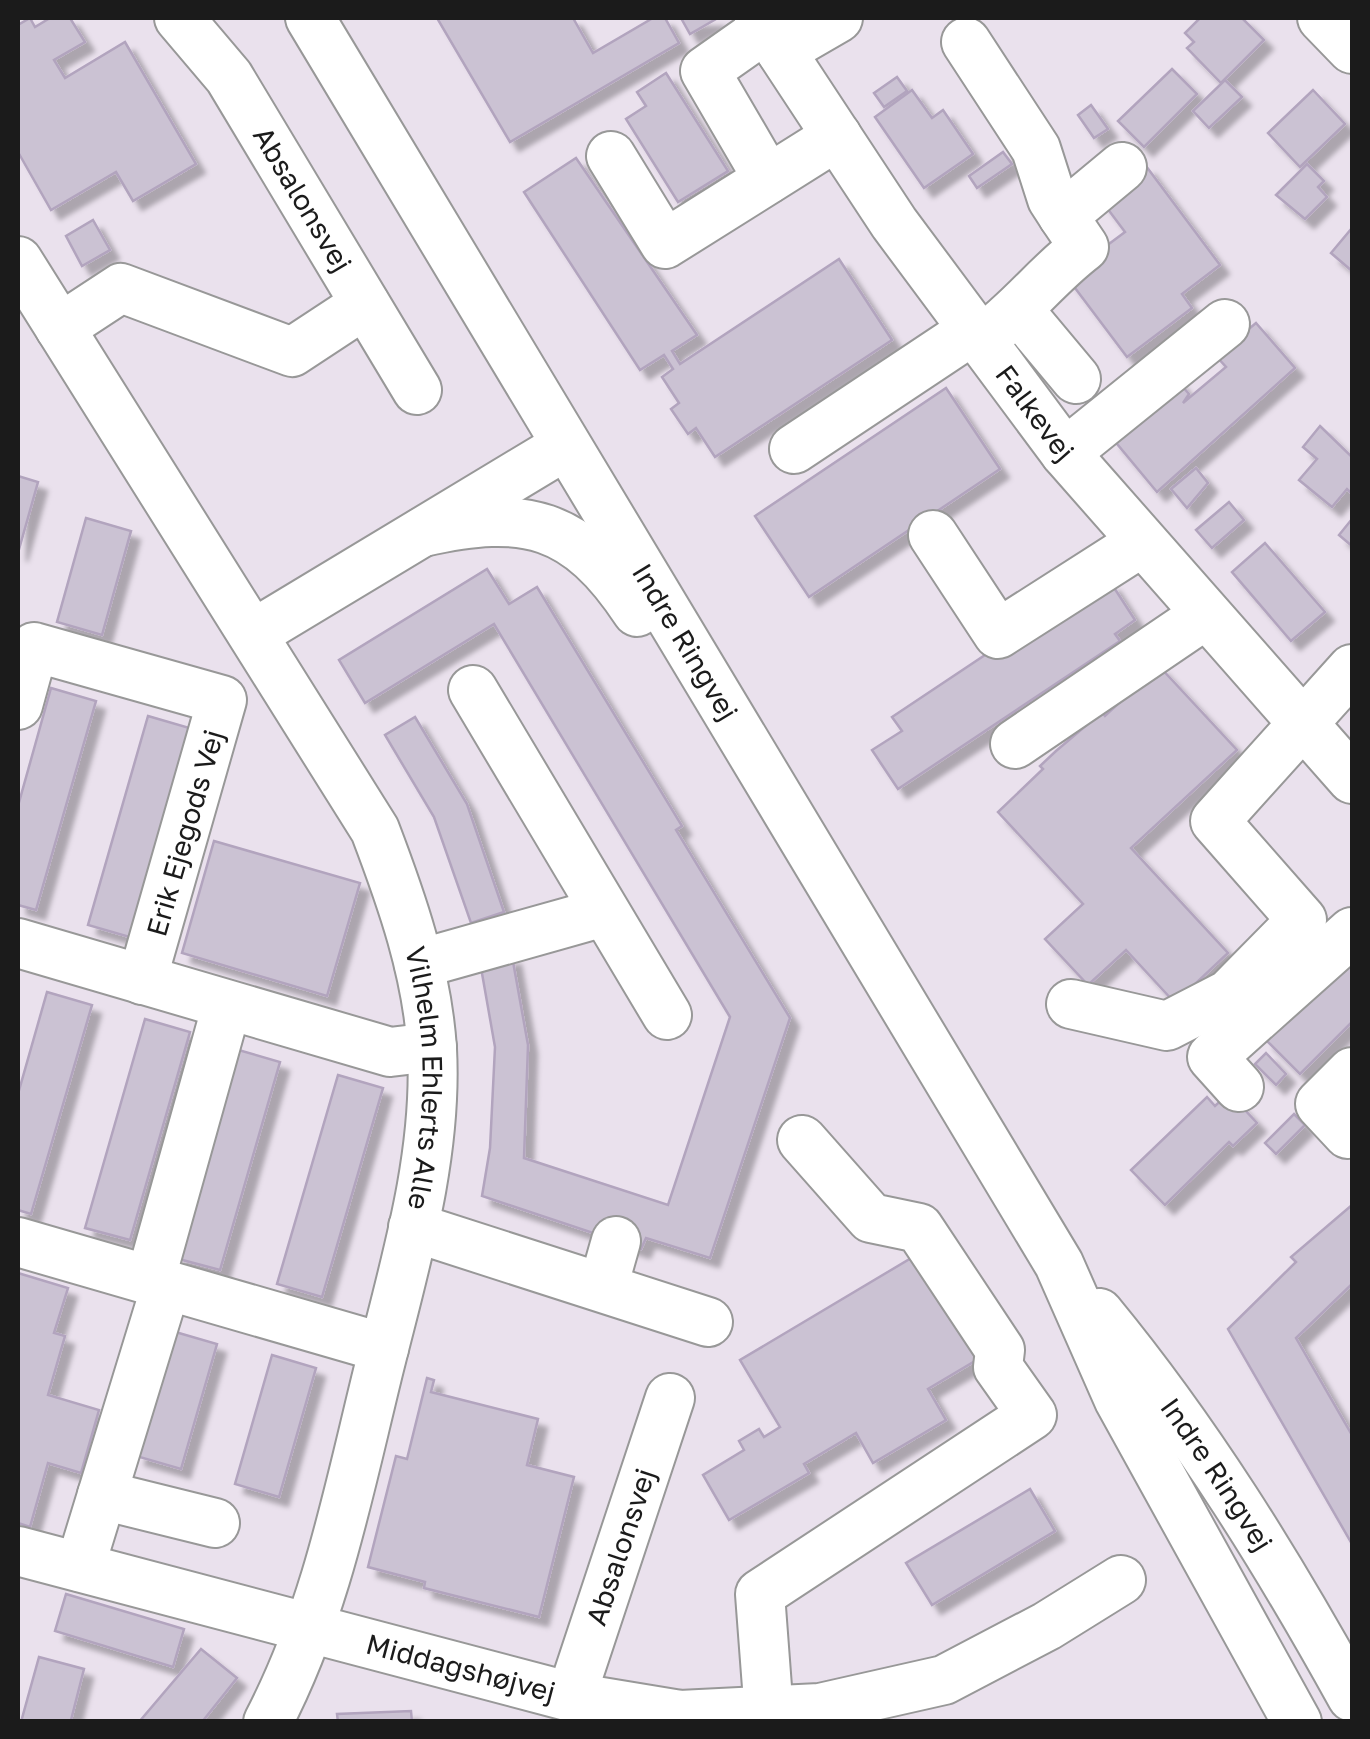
<svg xmlns="http://www.w3.org/2000/svg" width="1370" height="1739" font-family="'Golos Text',sans-serif">
<defs>
<filter id="shadow"><feDropShadow dx="9" dy="9" stdDeviation="2.5" flood-color="#0004"/></filter>
</defs>
<rect width="100%" height="100%" fill="#eae1ed"/>
<g fill="#cbc2d3" stroke="#b2a4be" stroke-width="2.5" filter="url(#shadow)">
<polygon points="30,18 35,27 50,18 70,18 85,42 54,60 65,78 125,42 196,164 133,201 116,172 51,210 18,152 18,25"/>
<polygon points="437,18 573,18 593,53 653,18 665,18 679,43 510,142"/>
<polygon points="681,18 715,18 716,19 690,34"/>
<polygon points="1200,18 1242,18 1264,40 1221,83 1187,48 1194,42 1185,33"/>
<polygon points="1172,69 1197,94 1144,147 1118,121"/>
<polygon points="666,73 728,171 678,202 626,119 646,106 637,92"/>
<polygon points="897,77 907,91 884,107 874,93"/>
<polygon points="1225,80 1242,97 1209,128 1193,111"/>
<polygon points="912,90 932,118 943,110 973,154 924,188 875,117"/>
<polygon points="1313,90 1345,124 1300,167 1268,133"/>
<polygon points="1091,105 1108,129 1094,138 1078,115"/>
<polygon points="1003,152 1012,164 977,188 969,176"/>
<polygon points="576,158 697,335 672,351 680,364 839,259 892,340 715,457 696,428 688,434 671,409 679,403 662,377 673,369 664,355 640,370 524,192"/>
<polygon points="1307,164 1324,181 1318,187 1327,197 1305,219 1276,195"/>
<polygon points="1146,166 1220,265 1182,294 1192,308 1127,357 1066,276 1125,232 1101,200"/>
<polygon points="93,220 110,250 82,266 66,236"/>
<polygon points="1352,228 1352,271 1331,253"/>
<polygon points="1256,323 1295,368 1157,492 1113,439 1176,379 1189,394 1183,403 1226,367 1216,356"/>
<polygon points="946,388 1000,469 809,597 755,516"/>
<polygon points="1320,426 1352,457 1352,494 1347,489 1332,507 1299,480 1317,459 1303,447"/>
<polygon points="1196,468 1208,483 1187,508 1171,489"/>
<polygon points="18,476 38,482 18,553"/>
<polygon points="1229,502 1244,520 1212,548 1196,530"/>
<polygon points="86,518 131,531 102,635 57,622"/>
<polygon points="1352,519 1352,546 1339,535"/>
<polygon points="1265,543 1325,612 1291,641 1232,572"/>
<polygon points="487,569 509,604 537,587 682,826 676,830 790,1018 710,1258 646,1238 641,1249 482,1196 490,1148 495,1047 480,962 512,956 528,1045 524,1158 668,1205 730,1017 494,624 365,703 339,660"/>
<polygon points="1111,583 1135,620 1115,634 1120,641 898,789 872,750 902,731 892,717 1084,589"/>
<polygon points="1159,666 1237,750 1131,848 1228,953 1175,1003 1126,950 1088,985 1045,939 1083,904 998,812 1043,769 1040,766 1056,751 1102,712 1105,716"/>
<polygon points="51,688 96,701 36,910 18,905 18,806"/>
<polygon points="148,716 193,729 133,938 88,925"/>
<polygon points="415,717 467,804 504,912 471,923 434,817 385,735"/>
<polygon points="214,841 360,883 327,996 182,953"/>
<polygon points="1352,953 1352,1022 1300,1074 1265,1039"/>
<polygon points="47,992 92,1005 31,1214 18,1210 18,1094"/>
<polygon points="145,1019 190,1032 130,1240 85,1228"/>
<polygon points="235,1049 280,1062 220,1270 175,1258"/>
<polygon points="1266,1053 1286,1074 1276,1085 1255,1064"/>
<polygon points="338,1075 383,1088 322,1297 277,1284"/>
<polygon points="1229,1093 1257,1123 1233,1146 1229,1142 1165,1205 1131,1170 1207,1097 1215,1106"/>
<polygon points="1294,1114 1305,1125 1276,1154 1265,1143"/>
<polygon points="1352,1205 1352,1284 1296,1338 1352,1435 1352,1544 1228,1329 1296,1262 1291,1257"/>
<polygon points="918,1254 980,1358 928,1389 946,1420 873,1463 856,1433 804,1464 809,1473 729,1520 703,1475 744,1450 739,1441 759,1429 764,1437 780,1427 740,1360"/>
<polygon points="18,1273 68,1288 54,1333 65,1336 48,1395 99,1410 81,1473 48,1463 30,1527 18,1523"/>
<polygon points="172,1331 217,1344 181,1469 136,1456"/>
<polygon points="272,1355 316,1368 279,1497 235,1484"/>
<polygon points="427,1378 434,1380 431,1392 538,1419 527,1465 574,1477 539,1617 424,1588 425,1582 368,1567 396,1456 407,1459"/>
<polygon points="1030,1489 1055,1531 932,1605 906,1563"/>
<polygon points="66,1594 184,1629 173,1667 55,1631"/>
<polygon points="201,1649 237,1678 202,1722 139,1722"/>
<polygon points="39,1657 84,1669 71,1720 75,1722 21,1722"/>
<polygon points="411,1711 412,1722 338,1722 337,1714"/>
</g>
<g fill="none" stroke-linecap="round" stroke-linejoin="round">
<defs>
<g id="minor">
<path id="s1" d="M179 18 229 77 417 390"/>
<path id="s2" d="M310 18 1059 1264 1119 1400 1297 1722"/>
<path id="s3" d="M759 18 894 223 1065 453 1352 779"/>
<polyline points="1322,18 1352,49"/>
<polyline points="766,28 705,71 768,179"/>
<polyline points="966,42 1036,149 1052,199 1063,216"/>
<polyline points="781,51 838,18"/>
<polyline points="611,156 665,244 837,136"/>
<path id="s4" d="M18 261 375 830C402 901 427 972 432 1049 438 1159 403 1270 377 1376 348 1494 325 1613 268 1722"/>
<polyline points="1020,312 1076,379"/>
<polyline points="60,328 121,288 292,352 365,304"/>
<path d="M981 340C1021 311 1046 276 1084 247L1063 216 1122 167"/>
<polyline points="794,449 973,330"/>
<polyline points="1065,453 1225,324"/>
<path d="M423 532C525 509 577 521 637 612"/>
<polyline points="933,535 998,634 1142,542"/>
<polyline points="253,634 565,446"/>
<polyline points="473,690 667,1015"/>
<polyline points="18,705 34,647 222,700 142,980"/>
<polyline points="1015,744 1205,615"/>
<polyline points="18,943 390,1052 432,1047"/>
<polyline points="419,964 604,912"/>
<polyline points="1071,1004 1167,1026 1229,994 1302,920 1215,821 1352,669"/>
<polyline points="1239,1087 1212,1057 1352,932"/>
<polyline points="1348,1134 1320,1104 1352,1072"/>
<polyline points="413,1227 708,1322"/>
<polyline points="18,1242 384,1348"/>
<polyline points="150,1281 227,1005"/>
<polyline points="603,1287 616,1241"/>
<path id="s5" d="M1099 1313C1197 1432 1278 1563 1352 1697"/>
<polyline points="102,1495 215,1523"/>
<path id="s6" d="M18 1551 571 1697 680 1715 820 1708 944 1680 1047 1626 1121 1580"/>
<polyline points="80,1567 166,1286"/>
<path id="s7" d="M571 1697 670 1398"/>
<polyline points="769,1714 760,1594 1032,1415 998,1367 1000,1350 919,1228 871,1218 802,1140"/>
</g>
</defs>
<use href="#minor" stroke="#989898" stroke-width="52"/>
<use href="#minor" stroke="#fff" stroke-width="48"/>
</g>
<g text-anchor="middle" stroke-width="10" stroke-linejoin="round" paint-order="stroke">
<g font-size="28" fill="#1b1b1b" stroke="#fff">
<text dy="10" stroke="none"><textPath href="#s1" startOffset="220">Absalonsvej</textPath></text>
<text dy="10" stroke="none"><textPath href="#s3" startOffset="482">Falkevej</textPath></text>
<text dy="10" stroke="none"><textPath href="#s2" startOffset="728">Indre Ringvej</textPath></text>
<text transform="translate(185 833) rotate(-74)" y="10">Erik Ejegods Vej</text>
<text dy="10" stroke="none"><textPath href="#s4" startOffset="928">Vilhelm Ehlerts Alle</textPath></text>
<text dy="10" stroke="none"><textPath href="#s5" startOffset="200">Indre Ringvej</textPath></text>
<text dy="10" stroke="none"><textPath href="#s7" startOffset="158">Absalonsvej</textPath></text>
<text dy="10" stroke="none"><textPath href="#s6" startOffset="458">Middagshøjvej</textPath></text>
</g>
</g>
<rect width="1370" height="1739" fill="none" stroke="#1b1b1b" stroke-width="40"/>
</svg>
